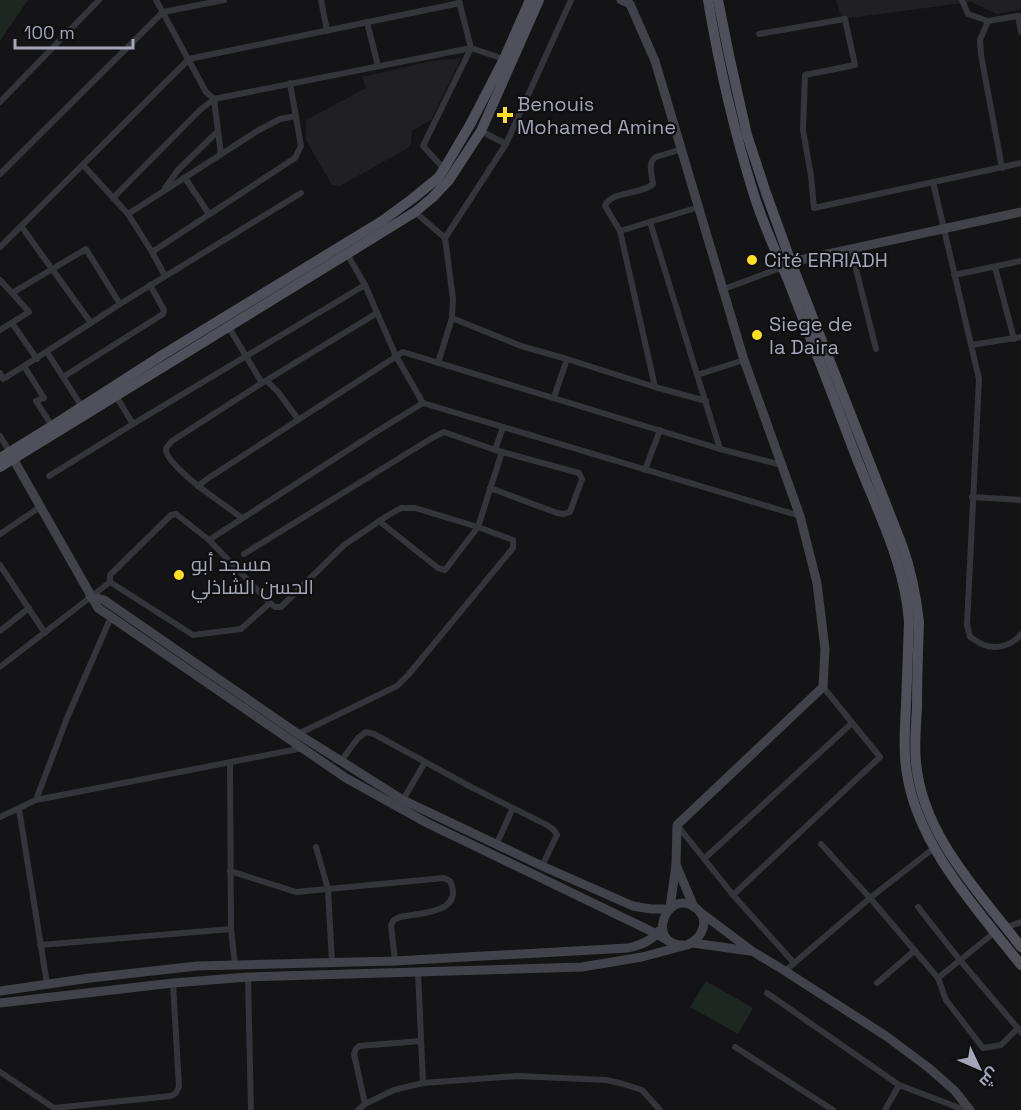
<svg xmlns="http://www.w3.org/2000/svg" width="1021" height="1110" font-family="'Space Grotesk',Cairo,sans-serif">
<rect width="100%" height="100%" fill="#141416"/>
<g fill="#201f23">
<polygon points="836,0 1021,0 1021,9 997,14 971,2 842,19"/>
<polygon points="461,58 431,120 412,131 411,143 408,148 340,186 332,185 306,140 306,120 366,88 362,77 432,61"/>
</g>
<g fill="#1d2620">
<polygon points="0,0 28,0 0,41"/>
<polygon points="706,981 753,1008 738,1034 690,1007"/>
</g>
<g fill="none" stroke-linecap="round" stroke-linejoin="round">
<g stroke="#34343b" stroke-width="6">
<polyline points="156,0 206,92 214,99 471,48 504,59"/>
<polyline points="321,0 327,31"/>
<polyline points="962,0 968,14 988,21 1018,16"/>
<polyline points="1020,16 1018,16 1021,32"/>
<polyline points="988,21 980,40 981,55 1002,168"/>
<polyline points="367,22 378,66"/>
<polyline points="759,34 845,19 855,65 805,75 803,130 811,176 814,208 1021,163"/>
<polyline points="0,102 99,0"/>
<polyline points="481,131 506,144"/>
<polyline points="83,165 128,214 152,252 295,158 301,146 290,83"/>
<polyline points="444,169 423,146 471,48 459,1"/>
<polyline points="0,174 163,12 224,0"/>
<polyline points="185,178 209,214"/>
<path d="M933 182 979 379 967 625 970 637C975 640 979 643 984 645 997 650 1013 645 1021 634"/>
<polyline points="165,188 178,170 217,132"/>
<polyline points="113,198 200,110 214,99 221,154"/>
<polyline points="415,212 445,238"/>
<polyline points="128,214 259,130 280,119 296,116"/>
<polyline points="650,222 720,449"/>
<polyline points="21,226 91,323 24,366"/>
<polyline points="620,231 699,207"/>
<polyline points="0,247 189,59 460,3"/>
<polyline points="851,249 876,349"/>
<polyline points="152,252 165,276"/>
<polyline points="347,254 365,285 396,356 423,403 800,516"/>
<polyline points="995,267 1014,339"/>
<polyline points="954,275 1021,261"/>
<polyline points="0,280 12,293"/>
<polyline points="724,289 783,267"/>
<polyline points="120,304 301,193"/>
<polyline points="452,318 521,346 567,359"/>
<polyline points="12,323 37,359"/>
<polyline points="228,326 262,383 377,313"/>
<polyline points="0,330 29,312 12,293 86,249 120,304 91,323"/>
<polyline points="971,345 1021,337"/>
<polyline points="47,352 82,407"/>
<polyline points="438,363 452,318 453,299 445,238 506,144 571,0"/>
<polyline points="0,373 3,379 24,366 44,398 36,401 52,426"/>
<polyline points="697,375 744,360"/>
<polyline points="63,377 163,314 164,310 150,285"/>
<polyline points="267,381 278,392 298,419"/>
<path d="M655 387 620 231 605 206C610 191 641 195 653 184 652 174 647 163 656 157L682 149"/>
<polyline points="116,396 133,424"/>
<polyline points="554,397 567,359 655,387 706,401"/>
<polyline points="0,436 10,452"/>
<polyline points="495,450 503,427"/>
<polyline points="645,470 660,430"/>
<polyline points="49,476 133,424 365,285"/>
<path d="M198 486C191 480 165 459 166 449 167 446 170 443 172 441L262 383"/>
<polyline points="972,497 1021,500"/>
<polyline points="242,518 198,486 207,479 403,352 720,449 782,465"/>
<polyline points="379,521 438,568 445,570 478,527 502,452"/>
<polyline points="0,534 40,507"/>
<polyline points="209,540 376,432 423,403"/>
<polyline points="244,554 432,438 444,432 495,450 579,473 582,479 570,512 564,514 557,513 490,488"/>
<polyline points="0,565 45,633"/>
<polyline points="270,603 275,607 281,607 344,545 387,516 401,508 415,508 478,527 513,540 513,548 409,674 397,686 298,734"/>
<polyline points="0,631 29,608"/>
<polyline points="0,667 110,582 110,575 171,515 176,514 209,540 270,603 241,629 193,635 110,582"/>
<polyline points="341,761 358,738 366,732 374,734 471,787 547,825 554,830 557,835 542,866"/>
<polyline points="230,762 231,929 235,965"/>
<polyline points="36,800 67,718 111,617"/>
<polyline points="403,800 425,762"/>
<polyline points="19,809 47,984"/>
<polyline points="0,817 36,800 303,748"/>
<polyline points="677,825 733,895 794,963"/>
<polyline points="821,844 870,898 938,978 995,932"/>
<polyline points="496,845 513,808"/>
<polyline points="705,858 852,723"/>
<polyline points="230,871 296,892 328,889 316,847"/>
<polyline points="733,895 880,757 823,687"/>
<polyline points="918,907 959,959 1021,1032"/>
<polyline points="1004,928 1021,922"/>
<polyline points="40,945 231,929"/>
<path d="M332 962 328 889 444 878 450 881C465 913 420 913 400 917L394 920 391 925 395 961"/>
<polyline points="418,971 423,1083"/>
<polyline points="785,971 870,898 934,848"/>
<polyline points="248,977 251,1110"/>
<polyline points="938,978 946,1000 983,1048 1001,1045 1018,1028"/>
<polyline points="877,983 914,951"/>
<polyline points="767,993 899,1085 965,1110"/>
<polyline points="735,1047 833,1110"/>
<polyline points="0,1072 57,1110"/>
<polyline points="365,1104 354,1054 356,1049 359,1046 421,1041"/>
<polyline points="54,1108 171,1096 176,1093 179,1087 173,983"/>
<polyline points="358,1110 365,1104 394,1090 423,1083 517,1076 606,1080 620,1083 642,1090 660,1110"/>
<polyline points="885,1110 899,1085"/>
</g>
<g stroke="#42424b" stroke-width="9">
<polyline points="621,0 630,4 655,61 744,360 800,516 817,583 825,649 823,687 677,825 676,865 670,908"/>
<polyline points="787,265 791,262 1021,212"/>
<polyline points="11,455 98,608 346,778 427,823 657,934 674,944"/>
<polyline points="90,596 104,600 298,734 403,800 542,866 633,906 651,909 669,909"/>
<polyline points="676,865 694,907"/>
<polyline points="700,912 752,951 785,971 886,1036 929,1068 955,1091 970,1110"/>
<polyline points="693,943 750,951"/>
<path d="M0 991 90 978 197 966 395 961 628 948C640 945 652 941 659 931"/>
<path d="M0 1003 173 983 248 977 582 967 642 957 687 945C702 939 711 920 696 908 666 885 643 949 687 945"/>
</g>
<g stroke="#50505a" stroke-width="10">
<path d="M708 0C719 66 734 131 754 195 763 224 776 252 788 280 809 335 831 390 852 446 873 503 905 560 909 622 908 650 907 677 906 705 905 728 903 751 907 774 918 846 977 909 1021 965"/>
<path d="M718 0 729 55 747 135 766 193 791 262 902 545C911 570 916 595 919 622 918 650 917 679 917 708 916 726 914 745 916 763 923 836 979 892 1021 947"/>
<polyline points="0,458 52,426 164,354 382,221 412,199 438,178 444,169 471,123 504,59 530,0"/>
<polyline points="0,467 347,254 415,212 432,198 449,180 481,131 539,0"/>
</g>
</g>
<g fill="#ffdf22" stroke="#0f0f11" stroke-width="2">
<path d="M502 106h6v6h6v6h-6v6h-6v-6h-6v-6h6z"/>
<circle cx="752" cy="260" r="6"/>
<circle cx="757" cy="335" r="6"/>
<circle cx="179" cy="575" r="6"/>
</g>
<g text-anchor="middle" stroke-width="4.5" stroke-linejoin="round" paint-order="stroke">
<g font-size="20" fill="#a4a6b7" stroke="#0f0f11" text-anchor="start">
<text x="517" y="111">Benouis<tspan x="517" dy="23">Mohamed Amine</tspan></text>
<text x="764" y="267">Cité ERRIADH</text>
<text x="769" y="331">Siege de<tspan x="769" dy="23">la Daira</tspan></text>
<text x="191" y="571">مسجد أبو<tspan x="191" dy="23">الحسن الشاذلي</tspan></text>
</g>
</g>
<g transform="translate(979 1068) rotate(134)" stroke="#0f0f11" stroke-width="4.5" paint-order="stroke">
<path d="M0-4.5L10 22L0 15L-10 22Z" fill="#a4a6b7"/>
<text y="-9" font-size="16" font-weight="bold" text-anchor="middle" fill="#a4a6b7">ش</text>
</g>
<path d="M15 39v9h118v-9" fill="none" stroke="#a4a6b7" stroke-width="3"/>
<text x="24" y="39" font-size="18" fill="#a4a6b7" stroke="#0f0f11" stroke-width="4.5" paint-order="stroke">100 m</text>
</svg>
